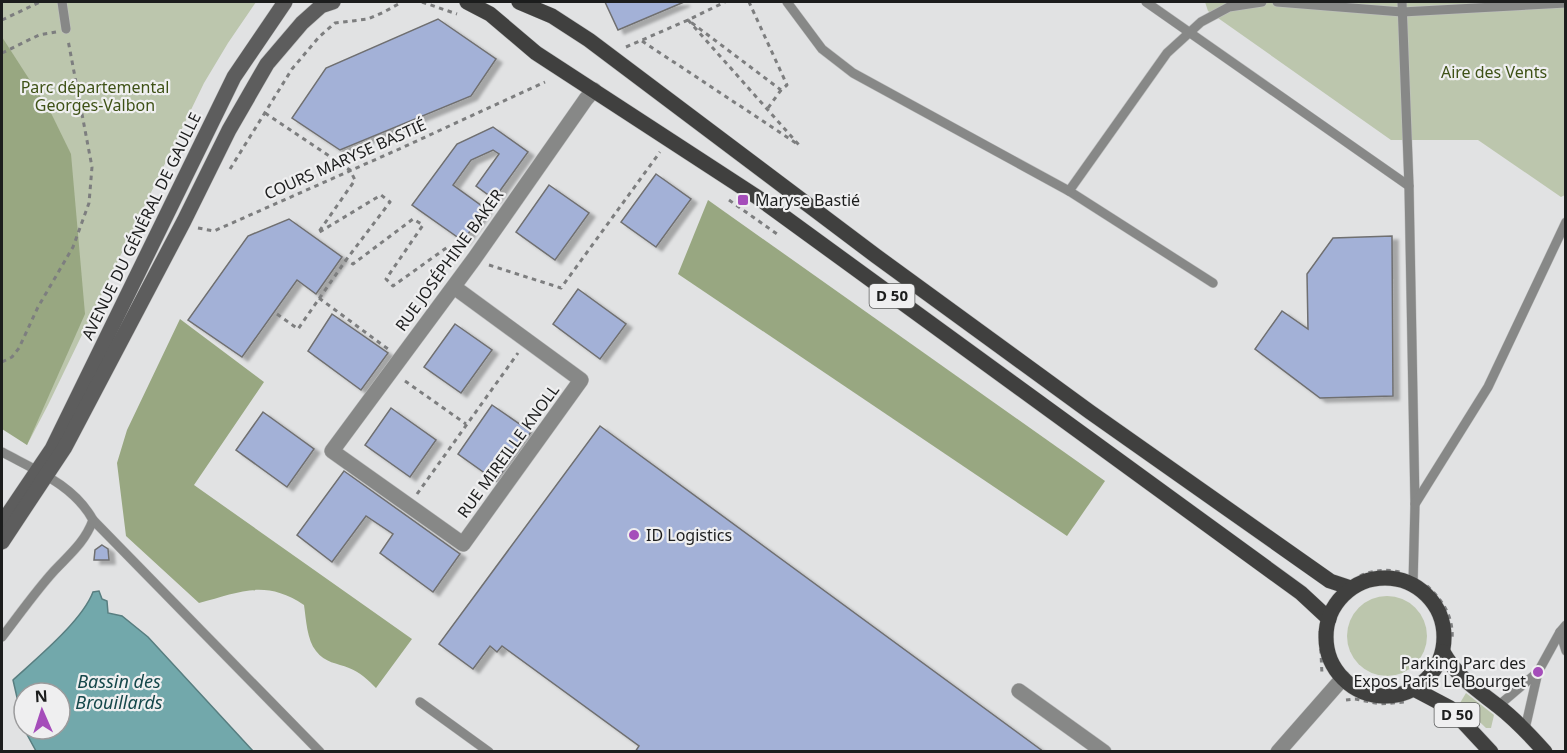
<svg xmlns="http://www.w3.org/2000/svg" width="1567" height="753" font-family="'Noto Sans',sans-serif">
<defs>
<filter id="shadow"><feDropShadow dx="6" dy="4" stdDeviation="1.5" flood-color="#0004"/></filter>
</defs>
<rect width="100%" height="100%" fill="#e1e2e3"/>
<g fill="#bcc6ad">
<polygon points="2,2 256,2 228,43 204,83 48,405 27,445 2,426"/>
<polygon points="1205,2 1565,2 1565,195 1561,197 1478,140 1391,140 1208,11"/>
<circle cx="1387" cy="636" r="40"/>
<polygon points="1466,693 1494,715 1491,728 1486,728 1460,703"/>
</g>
<g fill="#98a781">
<polygon points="2,37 51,113 71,154 85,314 27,445 2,429"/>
<polygon points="708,200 1105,481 1067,536 678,274"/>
<path d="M180 319 264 382 194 485 412 639 376 688C368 680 360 672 349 668 337 663 325 663 316 651 307 640 306 619 304 605 265 579 240 592 199 603L126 536 117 463 127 430Z"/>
</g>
<path fill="#72a8ab" stroke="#587e80" stroke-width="1.5" d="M99 591 102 599 107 601 108 613 122 616 148 637 253 751H36L24 729H60V693H24V728L13 680C37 658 82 621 93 592Z"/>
<g fill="#a3b1d7" stroke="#6f6f70" stroke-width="1.5" filter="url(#shadow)">
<polygon points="605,2 684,2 618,30"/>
<polygon points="438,19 496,59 471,96 340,150 292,118 326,68"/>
<polygon points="493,127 528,152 494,199 476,186 499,154 493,150 471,160 453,185 486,209 463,241 412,205 457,144"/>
<polygon points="656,174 691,199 656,247 621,222"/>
<polygon points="549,185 589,213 555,260 516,232"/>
<polygon points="289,219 342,257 316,294 297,280 242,357 188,320 248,236"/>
<polygon points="1392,236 1393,396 1320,398 1255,349 1282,311 1308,329 1307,274 1333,238"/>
<polygon points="578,289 626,324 600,359 553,324"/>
<polygon points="332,314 388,353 361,390 308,351"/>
<polygon points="455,324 492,350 461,393 424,367"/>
<polygon points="492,405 531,432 496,481 458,454"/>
<polygon points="391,408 436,440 410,477 365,445"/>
<polygon points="263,412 314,449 287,487 236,450"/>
<polygon points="600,426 1044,752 635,752 639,746 502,646 497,652 490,646 473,669 439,644"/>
<polygon points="344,471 460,554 433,592 380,553 393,534 366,516 332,562 297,535"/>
<polygon points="102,545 108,549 109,560 94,560 95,550"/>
</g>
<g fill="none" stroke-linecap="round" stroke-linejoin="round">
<defs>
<g id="service">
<polyline points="62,2 66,29"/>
<polyline points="787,2 822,49 853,73 1069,191 1213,283"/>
<polyline points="1146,2 1409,186"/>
<polyline points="1277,2 1402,12 1566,3"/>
<polyline points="1402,2 1409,186 1415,504 1413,584"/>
<polyline points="1069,191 1167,53 1201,22 1229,7 1262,2"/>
<path d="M2 452C35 470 74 485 93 520 85 542 70 554 54 571 35 592 19 615 2 637"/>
<polyline points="1415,504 1488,387 1566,222"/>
<polyline points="93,520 320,752"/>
<polyline points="1566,625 1560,632 1566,651"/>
<polyline points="420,702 489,752"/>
<polyline points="1498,706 1538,672"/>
<polyline points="1525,729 1538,672 1560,632"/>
</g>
<g id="minor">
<polyline points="454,287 581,380 463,544 332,451 474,259 586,99 594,90"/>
<polyline points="1019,691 1104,752"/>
<polyline points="1278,752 1343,678"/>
</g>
<g id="secondary">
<polyline points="2,523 52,449 234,77 285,2"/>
<polyline points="2,542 65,447 184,221 229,130 267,64 302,23 321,6 333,2"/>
</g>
<g id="primary">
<polyline points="467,2 490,14 536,53 757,197 1301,593 1329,619"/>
<polyline points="519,2 552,16 589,40 876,256 1090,412 1330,581 1351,588"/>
<circle cx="1385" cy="637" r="59"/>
<path d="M1443 652C1458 678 1475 688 1498 706 1516 720 1530 735 1545 752"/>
<polyline points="1414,689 1450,708 1491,752"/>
</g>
</defs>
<use href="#service" stroke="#bebfbf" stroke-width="10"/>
<use href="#minor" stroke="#bebfbf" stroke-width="16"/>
<use href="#secondary" stroke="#bebfbf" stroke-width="16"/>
<use href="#primary" stroke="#bebfbf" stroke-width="16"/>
<g stroke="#7d7e7f" stroke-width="3" stroke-dasharray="4.5 4.5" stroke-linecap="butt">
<polyline points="422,2 457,14"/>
<polyline points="2,20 40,2"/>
<polyline points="642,41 799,145 688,20 781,90 787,85 749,2"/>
<polyline points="626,47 688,20 725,2"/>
<polyline points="2,53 39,35 56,32"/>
<polyline points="768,108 781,90"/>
<polyline points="265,113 350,170 355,180 318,233 381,195 390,202 346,260 353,264 413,219 423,225 386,279 393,286 449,246 461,252"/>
<polyline points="230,169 292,69 319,37 335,23 368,19 384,12 402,2"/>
<polyline points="729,200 777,234"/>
<polyline points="198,228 214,231 397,150 545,82"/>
<polyline points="489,265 561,288 660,152"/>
<polyline points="319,298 388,349"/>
<polyline points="277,314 298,329 346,260"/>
<polyline points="2,362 12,357 19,348 38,307 73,247 89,203 92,167 68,40"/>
<polyline points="405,381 466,424"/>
<polyline points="417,494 518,353"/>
<path d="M1360 576C1373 570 1386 569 1400 572"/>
<path d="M1427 586C1443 600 1454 618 1452 640"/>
<polyline points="1320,631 1322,675"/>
<polyline points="1346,700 1355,699 1380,704 1404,702"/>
</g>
<use href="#service" stroke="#878887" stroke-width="9"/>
<use href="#minor" stroke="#878887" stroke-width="15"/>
<use href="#secondary" stroke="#5d5d5d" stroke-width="15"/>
<use href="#primary" stroke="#40403f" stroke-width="15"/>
</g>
<g fill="#a54dba" stroke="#efeff0" stroke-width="2">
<rect x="737" y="194" width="12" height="12" rx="3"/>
<circle cx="634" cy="535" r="6"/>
<circle cx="1538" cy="672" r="6"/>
</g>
<g text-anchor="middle" stroke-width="4.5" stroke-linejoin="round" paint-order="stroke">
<g fill="#efeff0" stroke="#5b5c5c" stroke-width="1.5">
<rect x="869.5" y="284" width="45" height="24" rx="4.5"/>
<rect x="1434.5" y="703" width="45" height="24" rx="4.5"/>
</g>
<g font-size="15" font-weight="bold" fill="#1c1d1d">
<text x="892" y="301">D 50</text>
<text x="1457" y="720">D 50</text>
</g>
<g font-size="16" fill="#3e5116" stroke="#efeff0">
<text x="1494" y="78">Aire des Vents</text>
<text x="95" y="93">Parc départemental<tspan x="95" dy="18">Georges-Valbon</tspan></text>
</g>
<g font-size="16" fill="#1c1d1d" stroke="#efeff0">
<text transform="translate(345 159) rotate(-24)" y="6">COURS MARYSE BASTIÉ</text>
<text transform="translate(141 226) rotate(-64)" y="6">AVENUE DU GÉNÉRAL DE GAULLE</text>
<text transform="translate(449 260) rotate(-54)" y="6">RUE JOSÉPHINE BAKER</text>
<text transform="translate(508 451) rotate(-54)" y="6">RUE MIREILLE KNOLL</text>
</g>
<g font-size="16" fill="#1c1d1d" stroke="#efeff0" text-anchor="start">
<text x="755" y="206">Maryse Bastié</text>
<text x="646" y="541">ID Logistics</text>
<text x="1526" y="669" text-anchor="end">Parking Parc des<tspan x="1526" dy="18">Expos Paris Le Bourget</tspan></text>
</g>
<g font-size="18" font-style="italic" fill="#16484b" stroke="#efeff0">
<text x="119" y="688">Bassin des<tspan x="119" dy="21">Brouillards</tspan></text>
</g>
</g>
<rect width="1567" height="753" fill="none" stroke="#1c1d1d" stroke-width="6"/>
<g transform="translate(42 711) rotate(357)"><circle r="28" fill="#efeff0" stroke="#9b9b9c" stroke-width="1.5"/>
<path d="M0-4.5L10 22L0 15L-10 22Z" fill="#a54dba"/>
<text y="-9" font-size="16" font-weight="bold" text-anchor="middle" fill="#1c1d1d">N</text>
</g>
</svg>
